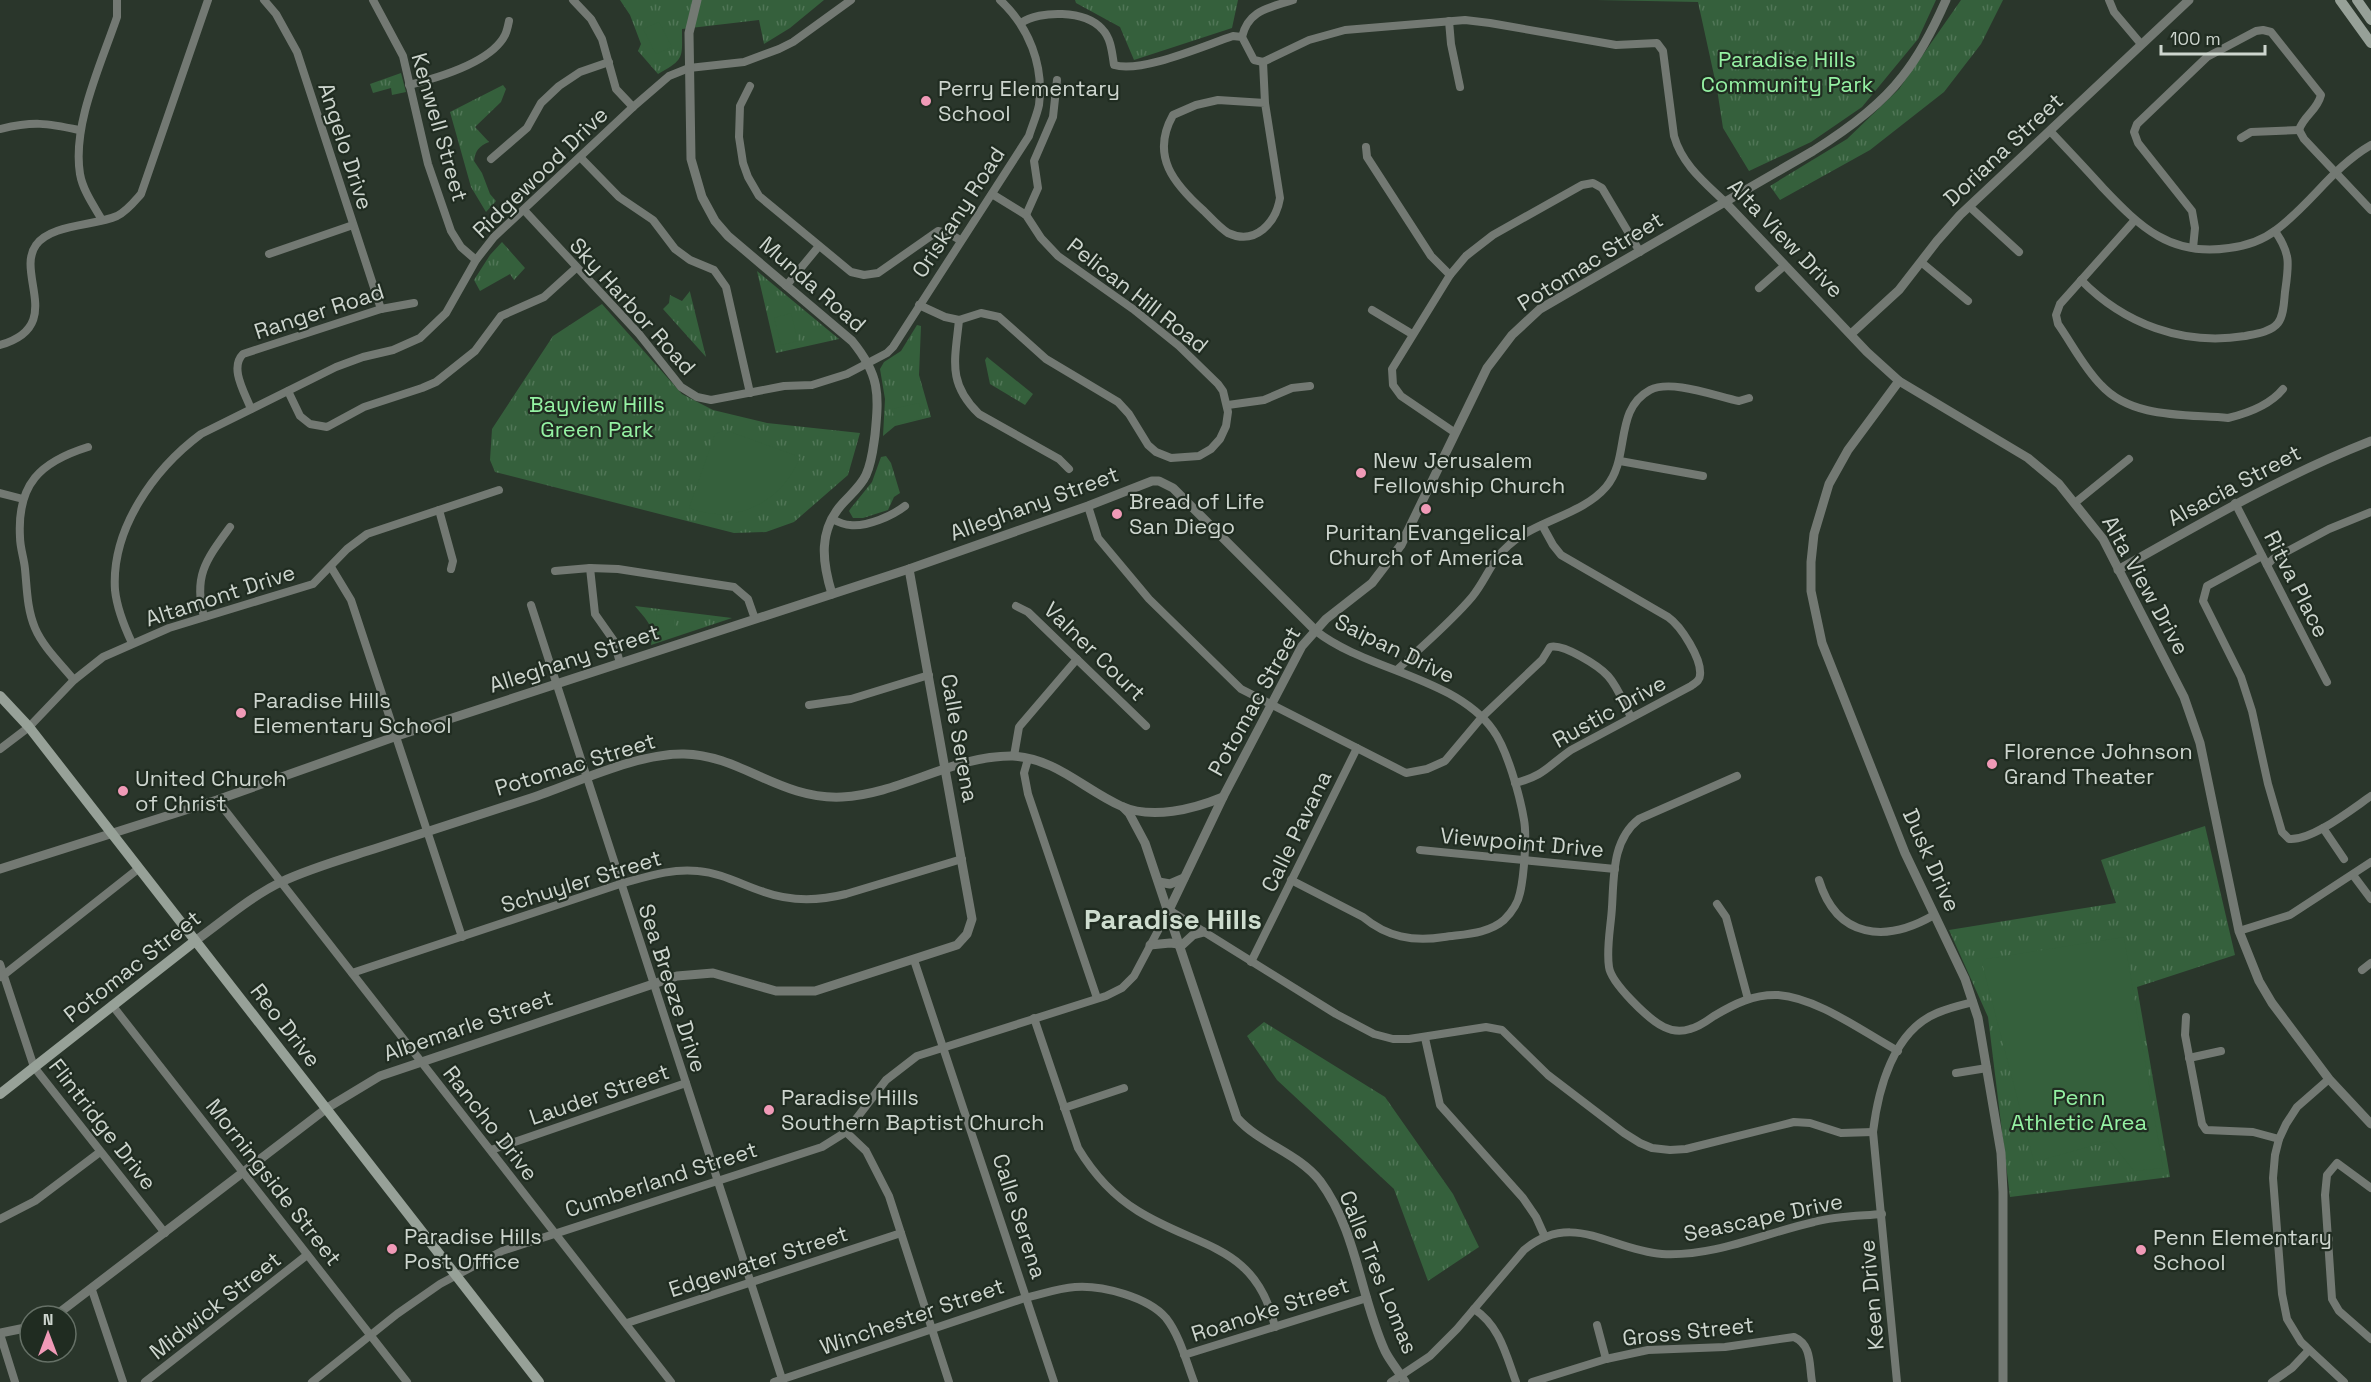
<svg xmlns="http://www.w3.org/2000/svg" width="2371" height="1382" font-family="'Space Grotesk',sans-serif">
<defs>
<pattern id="grass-tufts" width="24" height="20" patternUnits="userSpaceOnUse" patternTransform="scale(1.5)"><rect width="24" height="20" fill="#35603c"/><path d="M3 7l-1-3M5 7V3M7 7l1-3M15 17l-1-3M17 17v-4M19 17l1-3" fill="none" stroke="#517657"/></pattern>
</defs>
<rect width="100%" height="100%" fill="#2a362b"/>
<g fill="url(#grass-tufts)">
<path d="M620 0H824L790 28 764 44 759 20 682 29C682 58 685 59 658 74L638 51 641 44 630 15Z"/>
<polygon points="1075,0 1238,0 1232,28 1134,60 1120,27 1076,3"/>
<polygon points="1597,0 1936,0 1918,39 1862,107 1811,142 1749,171 1723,128 1717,89 1698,2"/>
<polygon points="1961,0 2003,0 1981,44 1944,92 1870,150 1780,200 1770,186 1847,139 1899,89"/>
<polygon points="401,73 406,92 392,95 391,88 373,93 370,84"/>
<path d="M503 85 506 89 501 102 475 127 489 142C479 146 475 151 474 161L482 173 490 194 496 201 486 212 471 187 450 112Z"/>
<polygon points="502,242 525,268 514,280 510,274 480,291 474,280 490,255"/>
<polygon points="757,271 839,339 776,353"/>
<polygon points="690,291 690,292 706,357 663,309 669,303 670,295 682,301"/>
<polygon points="602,304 682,394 713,410 767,423 860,433 848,475 794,522 766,532 734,533 495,472 490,460 492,429 553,336"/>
<polygon points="917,325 921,326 919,375 931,417 895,426 883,436 885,399 880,369 884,362 901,351"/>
<polygon points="987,357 1033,394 1025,405 990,384 985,360"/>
<polygon points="886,456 891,463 900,493 894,497 888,510 863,518 853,518 849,511 851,508 872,482 881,457"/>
<path d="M635 606 732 618 651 645C655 626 647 621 635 606Z"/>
<polygon points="2205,826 2235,955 2137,987 2170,1177 2010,1197 1988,1017 1949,930 2116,903 2101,860"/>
<polygon points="1264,1022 1385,1097 1453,1194 1479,1247 1428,1281 1394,1189 1277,1080 1247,1036"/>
</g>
<g fill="#35603c">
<polygon points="659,22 672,47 656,54 643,29"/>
<polygon points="1756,58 1774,87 1756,98 1738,69"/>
<polygon points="791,313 798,341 781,345 774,318"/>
<polygon points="919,403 923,418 896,424 892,409"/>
<path d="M725 430 800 457C782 503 735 526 689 508L715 434Z"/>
<polygon points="674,614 675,632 658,634 656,615"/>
<polygon points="2124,937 2163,1168 2134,1171 2110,1141 2034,1162 1982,963 1986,959"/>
</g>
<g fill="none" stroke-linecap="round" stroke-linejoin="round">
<g stroke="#737973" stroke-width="8">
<polyline points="264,0 276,14 297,52 381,309"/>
<polyline points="373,0 403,56 428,164 451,231 461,247 476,260"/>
<polyline points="573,0 591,19 602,39 616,89 633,107"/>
<polyline points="2109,0 2114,12 2141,44"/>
<polyline points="1449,21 1451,44 1460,87"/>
<path d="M1021 23C1040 10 1085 10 1102 29 1111 38 1112 52 1114 65 1142 73 1203 46 1233 36L1242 37 1254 60 1263 62 1309 40 1345 30 1465 20 1490 23 1616 45 1657 43 1663 51 1674 136C1682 164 1703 181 1724 201"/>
<path d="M1242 37C1248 10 1269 8 1293 0"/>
<path d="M1263 62 1265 103 1280 198C1276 222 1256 246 1228 233 1220 228 1211 218 1204 211 1174 184 1150 156 1173 115L1196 105 1218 100 1265 103"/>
<path d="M409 85C437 78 491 63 505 35 507 31 508 26 509 21"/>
<polyline points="750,86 740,106 739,137 743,163 748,177 759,196 851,272 864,275 878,273 938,231 950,234 960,240"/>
<path d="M0 129C34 121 46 123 79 130"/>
<polyline points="2299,130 2304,139 2371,210"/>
<path d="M2050 131C2068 150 2086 169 2103 188 2140 227 2171 257 2229 248 2245 246 2263 240 2276 230 2310 205 2334 166 2371 145"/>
<polyline points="2241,138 2251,132 2299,130"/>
<polyline points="1366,147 1367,157 1431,256 1450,275"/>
<polyline points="580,157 619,197 653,220 675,249 690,260 714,270 726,287 750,393"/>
<polyline points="491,159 527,128 541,103 559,86 580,72 609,62"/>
<polyline points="1971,208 2019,252"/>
<path d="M524 210 639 334 681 387 697 397 711 400 784 386 812 385 847 374 887 353 893 347 1029 136C1032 126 1037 115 1039 105 1044 65 1029 27 1000 0"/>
<polyline points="1026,215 1038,188 1034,161 1053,117 1057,80"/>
<path d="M102 220C94 206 83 191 80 174 72 125 101 64 117 17V0"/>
<path d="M2134 221 2060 304 2056 315 2058 324C2072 344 2084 368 2101 385 2132 419 2186 414 2228 418 2249 413 2270 405 2283 389"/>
<path d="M2193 248 2195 228 2192 211 2138 143 2134 132 2137 124 2207 57 2256 31 2263 30 2271 32 2321 95C2317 111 2304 115 2299 130"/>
<polyline points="269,254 353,225"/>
<polyline points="1921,262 1968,301"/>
<path d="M2081 280C2124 324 2183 346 2245 336 2255 334 2271 332 2278 323 2284 315 2284 301 2285 292 2289 264 2291 254 2275 231"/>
<polyline points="786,286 819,246"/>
<polyline points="1759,288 1784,266"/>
<polyline points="919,305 945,317 959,320 981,313 999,317 1046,359 1118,402 1129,414 1148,445 1156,452 1171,458 1199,456 1211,449 1220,439 1226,426 1228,412 1223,391 1218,384 1179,346 1133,309 1058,256 1041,238 1026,215 992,194"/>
<polyline points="1372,310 1412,334"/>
<path d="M959 320C955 360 947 383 979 414L1059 459 1069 469"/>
<path d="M0 345C66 326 15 274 36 245 51 224 94 226 117 216 127 211 134 202 141 194L208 0"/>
<polyline points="288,391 300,416 310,424 327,427 364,407 422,388 436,382 475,351 501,316 544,297 576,268"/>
<polyline points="1228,405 1264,400 1292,388 1310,386"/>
<path d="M251 409C245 393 229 368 243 354L381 309 414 303"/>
<polyline points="1454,432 1401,396 1393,385 1392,369 1450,275 1466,256 1493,235 1582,185 1593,183 1602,188 1640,252"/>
<polyline points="1620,461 1703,476"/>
<polyline points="0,493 23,499"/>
<polyline points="2076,502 2129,459"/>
<polyline points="2235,503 2327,682"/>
<path d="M1088 506 1098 538 1149 599 1241 689 1406 773 1427 769 1445 761 1482 717 1542 660 1550 647C1563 643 1599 666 1608 676 1618 687 1624 704 1631 717"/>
<polyline points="439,510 453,561 451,569"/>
<path d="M832 519C838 522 844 525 850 525 867 527 892 516 905 506"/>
<path d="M2262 556 2207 586 2203 601 2241 677 2252 711 2268 784 2282 832 2289 839C2312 841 2352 809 2371 796"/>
<polyline points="2267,565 2273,559 2329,529 2371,512"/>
<polyline points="331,567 351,600 462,937"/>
<polyline points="590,568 595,614 614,641 620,663"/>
<polyline points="555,571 590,568 618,569 734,587 748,599 755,619"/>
<polyline points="531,605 783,1382"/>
<polyline points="1016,606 1028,612 1146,726"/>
<path d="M204 617C193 576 206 560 230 527"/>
<path d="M132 643C124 626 117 609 115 590 111 529 154 469 201 434L336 367 363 357 393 350 420 338 446 313 476 260 494 237 633 107 669 76 689 68 744 62 779 49 793 42 851 0"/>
<path d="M1397 670C1422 646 1450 623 1472 597 1486 580 1492 559 1509 545 1537 520 1582 515 1606 487 1631 458 1613 410 1650 390 1671 379 1715 396 1739 401L1749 398"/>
<path d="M74 680C61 664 43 647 35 628 27 609 27 589 25 569 24 558 20 548 20 537 17 484 40 462 88 447"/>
<polyline points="809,705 851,699 929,675"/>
<polyline points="0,749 29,727 74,680 103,657 169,628 313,584 347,549 367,534 499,490"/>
<polyline points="1014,756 1019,727 1077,659"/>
<polyline points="1028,759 1024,773 1028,794 1097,998"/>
<path d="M1737 776 1639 819C1612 840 1614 876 1612 907 1611 926 1606 948 1609 967 1611 983 1649 1020 1664 1027 1672 1031 1681 1032 1690 1029 1699 1027 1707 1021 1714 1016 1734 1004 1754 994 1778 995 1818 998 1863 1032 1898 1051"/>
<path d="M1515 783C1544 776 1548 766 1571 750L1691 686C1695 683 1700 681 1700 675 1702 659 1681 626 1668 617L1561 555 1553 545 1542 525"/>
<polyline points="217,800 671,1382"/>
<polyline points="2323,828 2344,859"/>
<polyline points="1420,850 1615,869"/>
<polyline points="2353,875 2371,899"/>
<path d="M1291 880 1363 917C1387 937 1413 942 1444 937 1464 934 1488 934 1504 920 1511 913 1518 903 1520 893 1524 876 1527 836 1524 820 1520 796 1507 749 1493 730 1455 677 1365 670 1316 631"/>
<path d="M1819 880C1837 939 1886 943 1934 915"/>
<polyline points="1717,904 1726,917 1748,999"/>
<polyline points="2239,931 2290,915 2371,862"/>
<polyline points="914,960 1054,1382"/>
<polyline points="1251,962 1357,748"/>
<polyline points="0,964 34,1067 165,1233"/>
<polyline points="2362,970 2371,963"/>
<path d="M352 973 620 884C646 877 671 868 698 871 722 873 742 885 764 892 792 902 818 901 846 894L962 859"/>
<polyline points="1,977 138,869"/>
<polyline points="112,1005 407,1382"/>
<polyline points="2186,1017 2185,1035 2202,1124 2206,1130 2253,1132 2279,1139"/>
<path d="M1034 1018 1078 1148C1093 1173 1112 1195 1138 1211 1199 1249 1256 1244 1275 1327"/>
<polyline points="1425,1038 1440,1105 1523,1198 1536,1217 1545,1237"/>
<polyline points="2189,1058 2221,1051"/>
<polyline points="1956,1073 1987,1068"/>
<polyline points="2329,1079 2297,1107 2286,1124 2279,1139 2275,1155 2273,1178 2282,1294 2287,1319 2301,1342 2344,1382"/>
<polyline points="1064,1108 1124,1088"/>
<polyline points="846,1132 866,1151 889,1196 949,1382"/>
<polyline points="491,1150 686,1083"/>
<polyline points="2371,1188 2337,1163 2327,1175 2325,1195 2332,1299 2339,1311 2371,1339"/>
<polyline points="0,1219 35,1201 100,1152"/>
<polyline points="2279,1239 2329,1239"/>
<polyline points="92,1290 123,1382"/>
<path d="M1474 1309C1500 1326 1506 1355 1516 1382"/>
<polyline points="627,1323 901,1233"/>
<polyline points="1597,1325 1606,1359"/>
<polyline points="0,1334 15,1382"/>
<polyline points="1184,1355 1367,1298"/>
<polyline points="145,1382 307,1255"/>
<polyline points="312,1382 397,1314 440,1284 502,1251 822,1147 846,1132 886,1080 917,1056 1106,996 1122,988 1134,976 1169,910 1336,1014 1374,1034 1393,1039 1409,1039 1486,1027 1502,1030 1548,1075 1624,1133 1640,1143 1652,1148 1670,1150 1686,1149 1794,1122 1810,1123 1841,1133 1873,1132"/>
<path d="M774 1382 1025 1298C1042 1294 1059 1288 1075 1287 1102 1285 1148 1297 1166 1318 1180 1336 1186 1361 1194 1382"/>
<path d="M1391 1382 1430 1356 1457 1329 1524 1250C1573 1210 1610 1250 1662 1254 1714 1257 1765 1233 1814 1222 1836 1216 1860 1216 1882 1214"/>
<path d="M1532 1382 1606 1359 1648 1350 1725 1347 1794 1337C1812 1345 1809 1364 1812 1382"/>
<path d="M1897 1382 1873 1132C1878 1090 1893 1031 1937 1013 1948 1008 1961 1005 1973 1002"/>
<polyline points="2272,1382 2292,1368 2309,1350"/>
</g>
<g stroke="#737973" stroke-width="9">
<path d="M697 0 689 33 691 159 702 197 715 221 728 236 852 341C880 375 879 394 875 435 873 449 872 462 866 475 861 486 851 494 843 503 818 530 822 562 832 594"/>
<polyline points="1724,201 1867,352 1899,381 2028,458 2059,484 2103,539 2184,697 2200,743 2239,931 2259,981 2272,1003 2329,1079 2371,1124"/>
<polyline points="1851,334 1899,290 1937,241 1960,215 2189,0"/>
<polyline points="1899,381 1848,450 1829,484 1814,534 1811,562 1811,591 1822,643 1905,853 1965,979 1978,1018 2001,1153 2003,1192 2003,1382"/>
<path d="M2118 570C2201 523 2282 476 2371 441"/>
<path d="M1123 807 1129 813 1145 843 1237 1118C1260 1144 1298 1153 1320 1181 1357 1231 1360 1296 1385 1351 1391 1363 1399 1371 1405 1382"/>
<polyline points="0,869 217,800 397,736 909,569 1088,506 1152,481 1159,481 1173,488 1316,631"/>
<polyline points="1159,882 1170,884 1184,878"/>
<path d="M1169 910 1223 797 1302 646 1326 619 1372 583 1401 545 1487 368 1512 335 1540 309 1813 151C1845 131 1879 107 1902 77 1919 56 1935 25 1946 0"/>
<path d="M195 941C223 921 250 897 281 882 311 868 343 859 374 849 427 832 479 815 531 798 576 783 637 753 684 754 741 755 780 800 842 797 901 794 953 755 1013 756 1055 758 1085 790 1121 806 1152 820 1194 809 1223 797"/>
<polyline points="1150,945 1170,943 1179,944"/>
<polyline points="1180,947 1193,935 1204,932"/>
<polyline points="55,1316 327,1108 380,1076 677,976 713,973 776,991 815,991 957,945 967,934 972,919 909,569"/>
<polyline points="0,1333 30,1327"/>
</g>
<g stroke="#97a198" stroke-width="10">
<polyline points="2340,0 2371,43"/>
<polyline points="2357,0 2371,20"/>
<polyline points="0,696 29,727 539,1382"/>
<polyline points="0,1094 195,941"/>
</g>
</g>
<g fill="#f09ab7" stroke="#202c21" stroke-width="2">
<circle cx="926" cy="101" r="6"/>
<circle cx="1361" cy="473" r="6"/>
<circle cx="1426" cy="509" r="6"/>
<circle cx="1117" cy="514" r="6"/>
<circle cx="241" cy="713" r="6"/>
<circle cx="1992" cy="764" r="6"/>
<circle cx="123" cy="791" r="6"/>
<circle cx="769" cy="1110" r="6"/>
<circle cx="392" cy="1249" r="6"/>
<circle cx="2141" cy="1250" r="6"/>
</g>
<g text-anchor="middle" stroke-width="4.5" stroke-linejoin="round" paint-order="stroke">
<g font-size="22" fill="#95f2a3" stroke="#202c21">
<text x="1787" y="67">Paradise Hills<tspan x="1787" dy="25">Community Park</tspan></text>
<text x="597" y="412">Bayview Hills<tspan x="597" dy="25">Green Park</tspan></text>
<text x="2079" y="1105">Penn<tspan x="2079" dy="25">Athletic Area</tspan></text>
</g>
<g font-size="22" fill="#cdd5ce" stroke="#202c21" text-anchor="start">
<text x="938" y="96">Perry Elementary<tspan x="938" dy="25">School</tspan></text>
<text x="1373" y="468">New Jerusalem<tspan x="1373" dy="25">Fellowship Church</tspan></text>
<text x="1129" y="509">Bread of Life<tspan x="1129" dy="25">San Diego</tspan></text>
<text x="1426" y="540" text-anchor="middle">Puritan Evangelical<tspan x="1426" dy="25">Church of America</tspan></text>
<text x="253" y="708">Paradise Hills<tspan x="253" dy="25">Elementary School</tspan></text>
<text x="2004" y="759">Florence Johnson<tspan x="2004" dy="25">Grand Theater</tspan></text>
<text x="135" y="786">United Church<tspan x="135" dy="25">of Christ</tspan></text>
<text x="781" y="1105">Paradise Hills<tspan x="781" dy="25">Southern Baptist Church</tspan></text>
<text x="404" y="1244">Paradise Hills<tspan x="404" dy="25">Post Office</tspan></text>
<text x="2153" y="1245">Penn Elementary<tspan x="2153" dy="25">School</tspan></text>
</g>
<g font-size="22" fill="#cdd5ce" stroke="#202c21">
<text transform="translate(440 127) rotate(74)" y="8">Kenwell Street</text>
<text transform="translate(346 146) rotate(72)" y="8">Angelo Drive</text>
<text transform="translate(2003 149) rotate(-43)" y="8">Doriana Street</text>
<text transform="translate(540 172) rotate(-44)" y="8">Ridgewood Drive</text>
<text transform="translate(958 212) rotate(-57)" y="8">Oriskany Road</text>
<text transform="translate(1786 238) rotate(46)" y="8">Alta View Drive</text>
<text transform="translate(1590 261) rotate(-32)" y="8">Potomac Street</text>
<text transform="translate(813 284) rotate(41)" y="8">Munda Road</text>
<text transform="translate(1138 295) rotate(38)" y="8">Pelican Hill Road</text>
<text transform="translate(633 306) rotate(48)" y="8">Sky Harbor Road</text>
<text transform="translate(319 311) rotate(-18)" y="8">Ranger Road</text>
<text transform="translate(2234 485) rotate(-28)" y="8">Alsacia Street</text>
<text transform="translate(1034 503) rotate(-20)" y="8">Alleghany Street</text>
<text transform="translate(2297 584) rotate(63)" y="8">Ritva Place</text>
<text transform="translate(2146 585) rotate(61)" y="8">Alta View Drive</text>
<text transform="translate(220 595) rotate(-18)" y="8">Altamont Drive</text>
<text transform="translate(1395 648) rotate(26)" y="8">Saipan Drive</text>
<text transform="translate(1095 651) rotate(44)" y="8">Valner Court</text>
<text transform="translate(574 658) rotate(-18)" y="8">Alleghany Street</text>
<text transform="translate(1254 701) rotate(-61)" y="8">Potomac Street</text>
<text transform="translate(1609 711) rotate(-29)" y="8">Rustic Drive</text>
<text transform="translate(960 738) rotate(80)" y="8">Calle Serena</text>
<text transform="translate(575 764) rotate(-17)" y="8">Potomac Street</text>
<text transform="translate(1296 831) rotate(-64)" y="8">Calle Pavana</text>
<text transform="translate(1522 842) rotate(5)" y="8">Viewpoint Drive</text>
<text transform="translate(1932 860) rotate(66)" y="8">Dusk Drive</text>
<text transform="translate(581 881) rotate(-17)" y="8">Schuyler Street</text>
<text transform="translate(132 966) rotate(-38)" y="8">Potomac Street</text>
<text transform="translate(673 988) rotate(72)" y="8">Sea Breeze Drive</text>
<text transform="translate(286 1025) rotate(52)" y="8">Reo Drive</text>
<text transform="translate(468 1025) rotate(-19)" y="8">Albemarle Street</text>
<text transform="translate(599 1094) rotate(-19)" y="8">Lauder Street</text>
<text transform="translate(491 1123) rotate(52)" y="8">Rancho Drive</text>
<text transform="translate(103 1124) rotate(52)" y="8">Flintridge Drive</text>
<text transform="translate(661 1179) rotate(-18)" y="8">Cumberland Street</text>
<text transform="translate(274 1182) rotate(52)" y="8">Morningside Street</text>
<text transform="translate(1020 1216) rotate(72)" y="8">Calle Serena</text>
<text transform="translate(1763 1217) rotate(-12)" y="8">Seascape Drive</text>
<text transform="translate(758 1261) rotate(-18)" y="8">Edgewater Street</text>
<text transform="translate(1379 1272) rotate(68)" y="8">Calle Tres Lomas</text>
<text transform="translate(1871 1295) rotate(-95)" y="8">Keen Drive</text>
<text transform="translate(215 1305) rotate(-38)" y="8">Midwick Street</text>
<text transform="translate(1270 1309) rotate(-18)" y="8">Roanoke Street</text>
<text transform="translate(912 1316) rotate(-19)" y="8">Winchester Street</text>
<text transform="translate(1688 1331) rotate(-6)" y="8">Gross Street</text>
</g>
<g font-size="28" font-weight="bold" fill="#ceddcf" stroke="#202c21">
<text x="1173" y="929">Paradise Hills</text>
</g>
</g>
<g transform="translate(48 1334)"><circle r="28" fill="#202c21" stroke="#657066" stroke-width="1.5"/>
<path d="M0-4.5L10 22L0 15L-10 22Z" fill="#f09ab7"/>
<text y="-9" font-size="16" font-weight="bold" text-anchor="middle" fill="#cdd5ce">N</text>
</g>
<path d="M2161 45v9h104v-9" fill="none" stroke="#cdd5ce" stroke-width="3"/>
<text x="2170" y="45" font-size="18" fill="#cdd5ce" stroke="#202c21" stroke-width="4.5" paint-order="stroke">100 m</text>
</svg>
